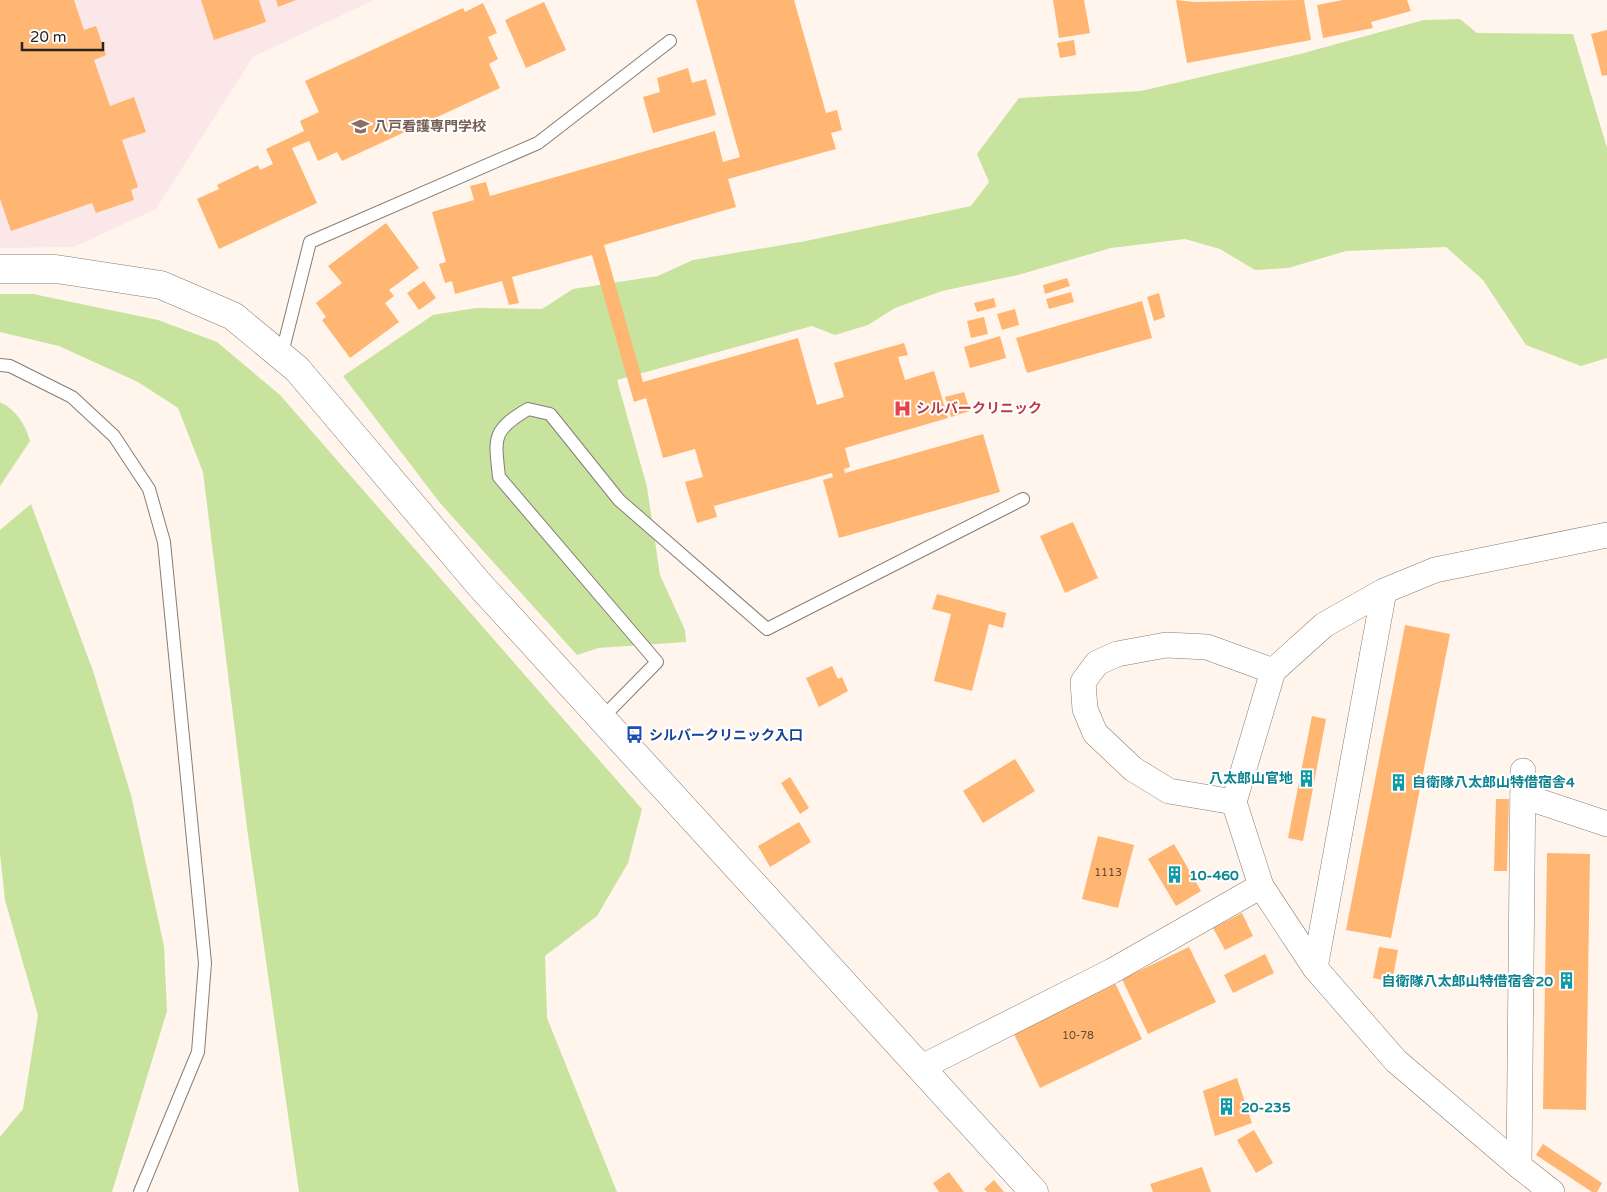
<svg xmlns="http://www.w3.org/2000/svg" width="1607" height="1192" font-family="'Varela Round','Noto Sans JP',sans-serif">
<rect width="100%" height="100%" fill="#fff5ec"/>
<polygon fill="#fce7e8" points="0,0 374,0 253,57 156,209 74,247 0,248"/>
<g fill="#c7e39d">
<polygon points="1460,19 1477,33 1573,34 1607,148 1607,358 1581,366 1526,345 1483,280 1446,247 1346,251 1288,268 1255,270 1220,249 1185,239 1111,248 1018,275 942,291 895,308 868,325 835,335 812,326 617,380 647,487 660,575 685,630 686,642 598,648 577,655 440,503 343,376 433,315 476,308 542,309 573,289 658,276 693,260 806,241 971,206 989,182 977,154 1019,98 1141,91 1300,54 1424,20"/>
<polygon points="0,294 33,294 158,320 217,342 280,395 642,809 628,863 597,916 545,956 547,1018 617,1192 299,1192 247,828 203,472 178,408 138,382 59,346 0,332"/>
<path d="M0 402C16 410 25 424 30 441L0 486Z"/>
<polygon points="31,504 93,671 131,795 164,946 167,1011 112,1192 0,1192 0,1137 23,1109 38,1015 5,900 0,853 0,530"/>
</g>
<g fill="#ffb673">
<polygon points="0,0 74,0 84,30 96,26 106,55 94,60 110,106 134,97 146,132 122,140 138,187 131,190 134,200 96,213 92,203 11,231 0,199"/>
<polygon points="201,0 259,0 266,22 214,40"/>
<polygon points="276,0 296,0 278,7"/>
<polygon points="696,0 794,0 826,113 837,110 842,130 831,133 836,149 728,179 736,207 604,245 643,382 798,338 817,405 844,397 834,363 904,343 908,355 898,357 905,380 934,371 948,418 845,448 850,467 844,469 845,473 983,434 1000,492 839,538 823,480 833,477 832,473 714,506 717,517 697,523 685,482 703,477 695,449 663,458 646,398 634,402 592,255 512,277 519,303 509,305 502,281 455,294 452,281 445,283 439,264 446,262 432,212 474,200 470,186 486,182 490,196 715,131 723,162 740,157"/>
<polygon points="1053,0 1084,0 1090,33 1059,38"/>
<polygon points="1176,0 1195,2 1304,0 1311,40 1187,63"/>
<polygon points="1343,0 1407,0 1411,11 1371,22 1373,28 1323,38 1317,5"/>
<polygon points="544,2 566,50 526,68 505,20"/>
<polygon points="483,3 497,33 488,37 498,59 489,64 500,88 342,161 337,152 318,161 309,141 292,148 317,203 219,249 197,199 219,189 217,185 258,165 260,170 273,164 266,149 304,131 300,121 319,112 305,81 463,8 465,12"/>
<polygon points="1607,30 1607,75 1602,76 1591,34"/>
<polygon points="1074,40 1076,55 1060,58 1057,43"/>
<polygon points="688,68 692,83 706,79 716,115 653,133 643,97 660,92 657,78"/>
<polygon points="386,223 419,268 389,290 394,296 385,303 399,322 350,358 322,320 326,317 316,303 342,283 328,266"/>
<polygon points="1067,278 1070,286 1045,294 1043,285"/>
<polygon points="424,281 436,298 419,310 407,293"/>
<polygon points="1071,292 1074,302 1049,309 1046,299"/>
<polygon points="1159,293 1165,317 1154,321 1147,297"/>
<polygon points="994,298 996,307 977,312 974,303"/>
<polygon points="1142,301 1152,338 1027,373 1016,338"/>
<polygon points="1015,309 1019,325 1002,330 997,314"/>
<polygon points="984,317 988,334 971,338 967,321"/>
<polygon points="1000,336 1006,358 970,368 964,347"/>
<polygon points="964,392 970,411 951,417 945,397"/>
<polygon points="1073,522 1098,578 1065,593 1040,536"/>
<polygon points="937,594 1006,613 1003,628 989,624 972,691 934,681 951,614 932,609"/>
<polygon points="1405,625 1450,634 1391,938 1346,930"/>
<polygon points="832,666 838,679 842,677 848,691 819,707 806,678"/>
<polygon points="1312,716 1326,719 1303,841 1288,838"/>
<polygon points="1015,759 1035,791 983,823 963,791"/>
<polygon points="790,777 809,808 800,814 781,783"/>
<polygon points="1496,799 1509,799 1507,871 1494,871"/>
<polygon points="799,822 811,842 770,867 758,846"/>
<polygon points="1098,836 1134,845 1118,908 1082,899"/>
<polygon points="1174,844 1201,891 1176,906 1148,859"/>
<polygon points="1547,853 1590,854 1586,1110 1543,1109"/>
<polygon points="1242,913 1253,936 1225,950 1213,928"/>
<polygon points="1189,947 1216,1002 1148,1034 1122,979"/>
<polygon points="1379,947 1398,950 1392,982 1373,978"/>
<polygon points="1265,954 1274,973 1233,993 1224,975"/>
<polygon points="1115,983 1142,1039 1040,1088 1013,1032"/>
<polygon points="1237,1078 1252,1123 1215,1136 1203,1091"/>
<polygon points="1254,1130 1273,1163 1256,1173 1237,1140"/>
<polygon points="1543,1144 1602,1183 1597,1192 1592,1192 1536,1155"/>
<polygon points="1202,1167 1211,1192 1153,1192 1150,1184"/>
<polygon points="949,1172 964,1192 939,1192 933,1183"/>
<polygon points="994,1180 1004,1192 987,1192 984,1189"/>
</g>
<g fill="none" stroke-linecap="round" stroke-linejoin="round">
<defs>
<g id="service">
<polyline points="281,357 310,242 538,143 670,41"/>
<polyline points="0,365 10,366 72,397 114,436 149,489 164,542 205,963 198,1052 140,1192"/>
<path d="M601 719 657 662 499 477C495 438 491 431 528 409L550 414 619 500 767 629 1023 499"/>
</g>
<g id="minor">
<polyline points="1523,796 1607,824"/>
<polyline points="1234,802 1169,791 1133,769 1095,733 1085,709 1083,682 1097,663 1117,654 1166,645 1207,647 1273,671"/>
<polyline points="1315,968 1384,591"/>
<polyline points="920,1068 1112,971 1261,886"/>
<polyline points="1519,1166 1523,771"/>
<polyline points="1552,1192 1519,1166 1396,1061 1315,968 1261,886 1234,802 1273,671 1324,625 1384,591 1435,570 1607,535"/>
</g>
<polyline id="tertiary" points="0,269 56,269 161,285 233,316 297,369 478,583 1034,1192"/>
</defs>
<use href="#service" stroke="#867d75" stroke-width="14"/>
<use href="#minor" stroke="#867d75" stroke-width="26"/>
<use href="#tertiary" stroke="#867d75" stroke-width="29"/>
<use href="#service" stroke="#fff" stroke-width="12"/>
<use href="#minor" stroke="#fff" stroke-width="25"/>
<use href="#tertiary" stroke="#fff" stroke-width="28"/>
</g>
<defs>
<symbol id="university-bare" viewBox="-9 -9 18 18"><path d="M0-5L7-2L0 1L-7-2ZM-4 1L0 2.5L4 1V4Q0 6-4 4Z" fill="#8d6e63" stroke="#fff" stroke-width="2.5" paint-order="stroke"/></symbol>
<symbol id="hospital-bare" viewBox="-9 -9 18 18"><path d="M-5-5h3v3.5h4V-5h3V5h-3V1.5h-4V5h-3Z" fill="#e0444e" stroke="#fff" stroke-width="2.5" paint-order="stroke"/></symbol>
<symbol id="bus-bare" viewBox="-9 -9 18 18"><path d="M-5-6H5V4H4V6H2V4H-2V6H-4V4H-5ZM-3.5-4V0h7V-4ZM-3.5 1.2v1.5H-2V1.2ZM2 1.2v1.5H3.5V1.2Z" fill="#1a4fb4" stroke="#fff" stroke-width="2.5" paint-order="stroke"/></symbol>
<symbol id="building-bare" viewBox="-9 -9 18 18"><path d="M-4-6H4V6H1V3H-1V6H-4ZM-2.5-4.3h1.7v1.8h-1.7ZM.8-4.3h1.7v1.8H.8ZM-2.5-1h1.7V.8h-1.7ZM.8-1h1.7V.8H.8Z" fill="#0f9aa8" stroke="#fff" stroke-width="2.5" paint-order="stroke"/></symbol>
</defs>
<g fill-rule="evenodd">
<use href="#university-bare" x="348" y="114" width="25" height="25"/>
<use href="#hospital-bare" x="890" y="396" width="25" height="25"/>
<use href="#bus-bare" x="622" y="722" width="25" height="25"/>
<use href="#building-bare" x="1294" y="766" width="25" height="25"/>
<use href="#building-bare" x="1386" y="770" width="25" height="25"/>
<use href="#building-bare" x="1162" y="862" width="25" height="25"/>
<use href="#building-bare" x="1554" y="968" width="25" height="25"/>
<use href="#building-bare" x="1214" y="1094" width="25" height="25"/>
</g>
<g text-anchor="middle" stroke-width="4" stroke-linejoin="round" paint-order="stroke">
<g font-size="11" fill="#5e4836">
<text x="1108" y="876">1113</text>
<text x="1078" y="1039">10-78</text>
</g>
<g font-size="14" font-weight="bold" fill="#785e54" stroke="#fff" text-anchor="start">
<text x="374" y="131">八戸看護専門学校</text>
</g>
<g font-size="14" font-weight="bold" fill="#be3a42" stroke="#fff" text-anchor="start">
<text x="916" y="413">シルバークリニック</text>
</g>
<g font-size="14" font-weight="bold" fill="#164399" stroke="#fff" text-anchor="start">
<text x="649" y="740">シルバークリニック入口</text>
</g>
<g font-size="14" font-weight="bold" fill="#0d838f" stroke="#fff" text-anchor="start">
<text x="1293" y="783" text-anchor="end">八太郎山官地</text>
<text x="1412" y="787">自衛隊八太郎山特借宿舎4</text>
<text x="1189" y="880">10-460</text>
<text x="1553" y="986" text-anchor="end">自衛隊八太郎山特借宿舎20</text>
<text x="1241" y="1112">20-235</text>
</g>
</g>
<path d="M22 42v8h81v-8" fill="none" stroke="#282421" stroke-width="2.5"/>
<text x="30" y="42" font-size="15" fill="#282421" stroke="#ffffff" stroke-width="4" paint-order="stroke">20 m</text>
</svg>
